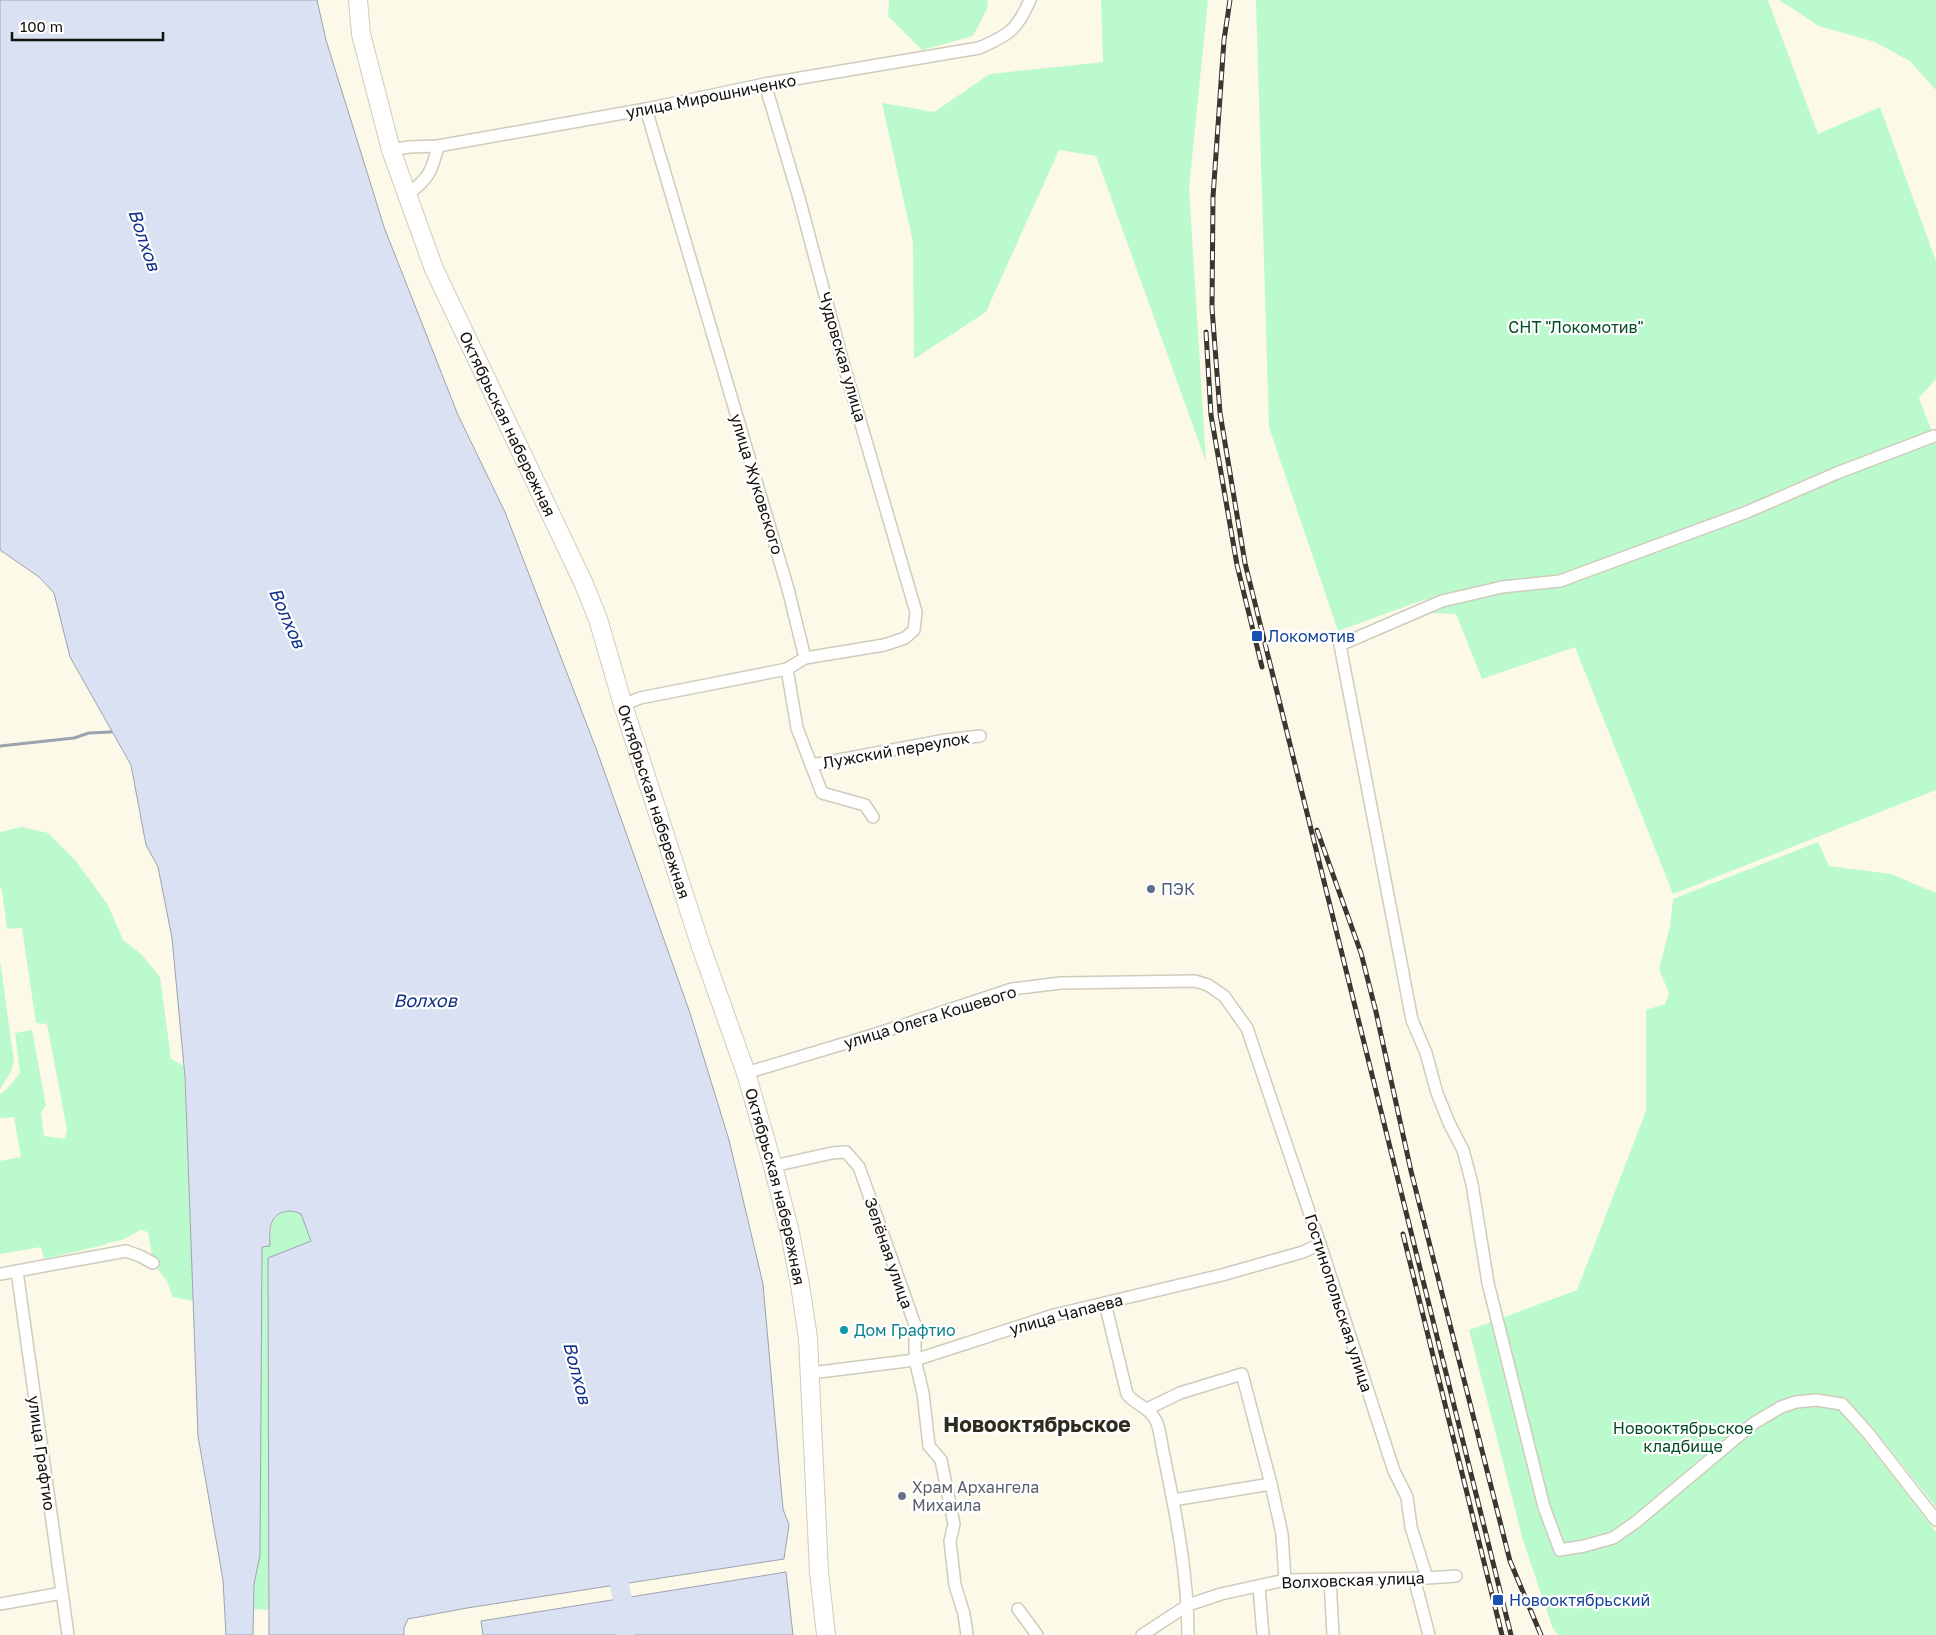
<svg xmlns="http://www.w3.org/2000/svg" width="1936" height="1635" font-family="'Golos Text',sans-serif">
<rect width="100%" height="100%" fill="#fcf9e9"/>
<g fill="#bbfacc">
<polygon points="889,0 987,0 988,7 973,36 922,50 888,16"/>
<polygon points="1101,0 1208,0 1189,188 1206,462 1096,156 1059,150 986,312 914,359 913,242 882,103 934,112 990,74 1103,62"/>
<polygon points="1256,0 1768,0 1818,134 1880,107 1936,261 1936,379 1919,398 1936,442 1936,790 1673,894 1575,647 1482,679 1456,614 1431,613 1426,599 1338,631 1269,427"/>
<polygon points="1779,0 1936,0 1936,90 1911,62 1875,42 1819,26"/>
<polygon points="22,827 48,833 75,860 108,905 123,940 141,954 160,977 171,1059 184,1066 193,1301 173,1297 167,1281 153,1263 148,1232 141,1230 122,1240 108,1243 104,1245 44,1259 41,1247 0,1254 0,1161 21,1157 14,1117 0,1118 0,1094 7,1089 20,1073 15,1033 32,1030 46,1106 41,1112 44,1136 65,1139 67,1130 47,1024 36,1023 22,928 7,929 2,890 0,887 0,832"/>
<polygon points="1818,842 1829,866 1891,874 1936,893 1936,1507 1868,1422 1864,1439 1936,1532 1936,1635 1558,1635 1553,1629 1523,1540 1469,1330 1577,1290 1646,1111 1646,1010 1665,1004 1669,993 1659,969 1670,927 1673,899"/>
<polygon points="0,960 14,1062 11,1072 0,1089"/>
<path d="M294 1210 301 1214 311 1241 268 1258 269 1610 254 1609V1584L260 1555 262 1247 270 1246C271 1226 270 1213 294 1210Z"/>
</g>
<g fill="#d9e1f2" stroke="#9da3ad">
<path d="M0 0H317L326 40 384 227 458 415 505 512 597 751 690 1013 729 1140 763 1284 783 1509 789 1525 784 1559 467 1608 408 1619 404 1628V1635H269L268 1258 311 1241 301 1214C290 1208 275 1211 271 1225 269 1231 270 1240 270 1246L262 1247V1255L260 1555 254 1584 253 1635H226L223 1580 198 1436 185 1077 172 938 158 867 146 845 131 765 70 657 54 593 39 577 0 550Z"/>
<polygon points="786,1572 793,1635 483,1635 481,1621"/>
</g>
<g fill="none" stroke-linecap="round" stroke-linejoin="round">
<polyline stroke="#9da3ad" stroke-width="3" points="0,746 74,738 89,733 111,732"/>
<polyline stroke="#d9e1f2" stroke-width="19" points="615,1561 623,1603 625,1635"/>
<defs>
<g id="street">
<polyline points="765,84 799,198 842,359 916,612 914,630 905,638 884,645 805,658"/>
<polyline points="646,109 788,589 805,658 787,669 797,728 822,793 865,805 873,817"/>
<path d="M391 150 409 147 438 146 646 109 765 84 979 48C1009 35 1017 30 1030 0"/>
<path d="M407 195C428 179 432 172 438 146"/>
<polyline points="1934,436 1837,473 1747,512 1560,581 1502,587 1442,601 1340,645 1412,1020 1426,1053 1437,1093 1449,1123 1463,1150 1472,1184 1488,1283 1544,1507 1560,1550 1584,1546 1613,1538 1636,1522 1754,1423 1781,1407 1796,1402 1816,1400 1842,1404 1868,1433 1936,1520"/>
<polyline points="623,705 640,698 787,669"/>
<polyline points="812,765 946,740 980,736"/>
<polyline points="746,1073 876,1034 1012,989 1061,983 1195,981 1208,985 1224,996 1247,1028 1320,1244 1394,1471 1407,1497 1411,1527 1427,1578"/>
<polyline points="773,1166 832,1153 846,1152 859,1167 915,1325 915,1360 923,1393 929,1446 941,1460 954,1524 950,1541 955,1585 964,1614 967,1635"/>
<polyline points="17,1271 68,1635"/>
<polyline points="0,1274 126,1251 140,1256 153,1263"/>
<path d="M1105 1303 1127 1394C1135 1405 1148 1406 1155 1419 1161 1429 1161 1445 1164 1456 1176 1514 1188 1575 1188 1635"/>
<polyline points="811,1373 915,1360 1054,1315 1222,1275 1303,1252 1320,1244"/>
<polyline points="1147,1409 1180,1393 1242,1374 1271,1484 1282,1534 1285,1580"/>
<polyline points="1173,1500 1271,1484"/>
<polyline points="1414,1578 1429,1635"/>
<polyline points="1330,1580 1333,1635"/>
<polyline points="1259,1586 1263,1635"/>
<polyline points="0,1604 62,1593"/>
<polyline points="1018,1609 1037,1635"/>
<polyline points="1142,1635 1188,1605 1221,1594 1285,1580 1427,1578 1456,1576"/>
</g>
<g id="primary">
<path id="s1" d="M358 0 361 34 391 150 434 269 583 582 598 619 623 705 700 944 746 1073 773 1166 790 1233 800 1285 808 1338 819 1572 826 1635"/>
</g>
</defs>
<use href="#street" stroke="#cfccbc" stroke-width="14"/>
<use href="#primary" stroke="#cfccbc" stroke-width="20"/>
<use href="#street" stroke="#fff" stroke-width="11"/>
<use href="#primary" stroke="#fff" stroke-width="18"/>
<defs>
<g id="rail">
<polyline points="1230,0 1224,40 1213,197 1212,308 1220,413 1245,563 1511,1635"/>
<polyline points="1206,332 1211,415 1237,565 1262,667"/>
<polyline points="1317,830 1361,953 1376,1012 1411,1171 1510,1561 1541,1635"/>
<polyline points="1403,1234 1502,1635"/>
</g>
</defs>
<use href="#rail" stroke="#393730" stroke-width="5"/>
<use href="#rail" stroke="#fff" stroke-width="3" stroke-dasharray="9" stroke-linecap="butt"/>
</g>
<g fill="#1a4fb4" stroke="#fff" stroke-width="2">
<rect x="1251" y="630" width="12" height="12" rx="2.5"/>
<rect x="1492" y="1594" width="12" height="12" rx="2.5"/>
</g>
<circle fill="#5c6f8a" stroke="#fff" stroke-width="2" cx="1151" cy="889" r="5"/>
<circle fill="#0f9aa8" stroke="#fff" stroke-width="2" cx="844" cy="1330" r="5"/>
<circle fill="#6b7280" stroke="#fff" stroke-width="2" cx="902" cy="1496" r="5"/>
<g text-anchor="middle" stroke-width="4.5" stroke-linejoin="round" paint-order="stroke">
<g font-size="16" fill="#12110c" stroke="#fff">
<text transform="translate(711 96) rotate(-11)" y="6">улица Мирошниченко</text>
<text transform="translate(843 357) rotate(74)" y="6">Чудовская улица</text>
<text dy="6" stroke="none"><textPath href="#s1" startOffset="452">Октябрьская набережная</textPath></text>
<text transform="translate(757 484) rotate(73)" y="6">улица Жуковского</text>
<text transform="translate(896 750) rotate(-10)" y="6">Лужский переулок</text>
<text dy="6" stroke="none"><textPath href="#s1" startOffset="858">Октябрьская набережная</textPath></text>
<text transform="translate(930 1017) rotate(-17)" y="6">улица Олега Кошевого</text>
<text dy="6" stroke="none"><textPath href="#s1" startOffset="1262">Октябрьская набережная</textPath></text>
<text transform="translate(889 1253) rotate(71)" y="6">Зелёная улица</text>
<text transform="translate(1339 1303) rotate(72)" y="6">Гостинопольская улица</text>
<text transform="translate(1066 1314) rotate(-15)" y="6">улица Чапаева</text>
<text transform="translate(42 1453) rotate(82)" y="6">улица Графтио</text>
<text transform="translate(1353 1580) rotate(-2)" y="6">Волховская улица</text>
</g>
<g font-size="16" fill="#044b25" stroke="#fff">
<text x="1576" y="333">СНТ "Локомотив"</text>
<text x="1683" y="1434">Новооктябрьское<tspan x="1683" dy="18">кладбище</tspan></text>
</g>
<g font-size="16" fill="#164399" stroke="#fff" text-anchor="start">
<text x="1268" y="642">Локомотив</text>
<text x="1509" y="1606">Новооктябрьский</text>
</g>
<g font-size="16" fill="#4e5e75" stroke="#fff" text-anchor="start">
<text x="1161" y="895">ПЭК</text>
</g>
<g font-size="16" fill="#0d838f" stroke="#fff" text-anchor="start">
<text x="854" y="1336">Дом Графтио</text>
</g>
<g font-size="16" fill="#5b616d" stroke="#fff" text-anchor="start">
<text x="912" y="1493">Храм Архангела<tspan x="912" dy="18">Михаила</tspan></text>
</g>
<g font-size="18" font-style="italic" fill="#0f318a" stroke="#fff">
<text transform="translate(144 240) rotate(71)" y="6">Волхов</text>
<text transform="translate(287 618) rotate(66)" y="6">Волхов</text>
<text x="425" y="1007">Волхов</text>
<text transform="translate(577 1373) rotate(75)" y="6">Волхов</text>
</g>
<g font-size="21" font-weight="bold" fill="#2e2b1f" stroke="#fff">
<text x="1037" y="1432">Новооктябрьское</text>
</g>
</g>
<path d="M12 32v8h151v-8" fill="none" stroke="#12110c" stroke-width="2.5"/>
<text x="20" y="32" font-size="15" fill="#12110c" stroke="#ffffff" stroke-width="4" paint-order="stroke">100 m</text>
</svg>
